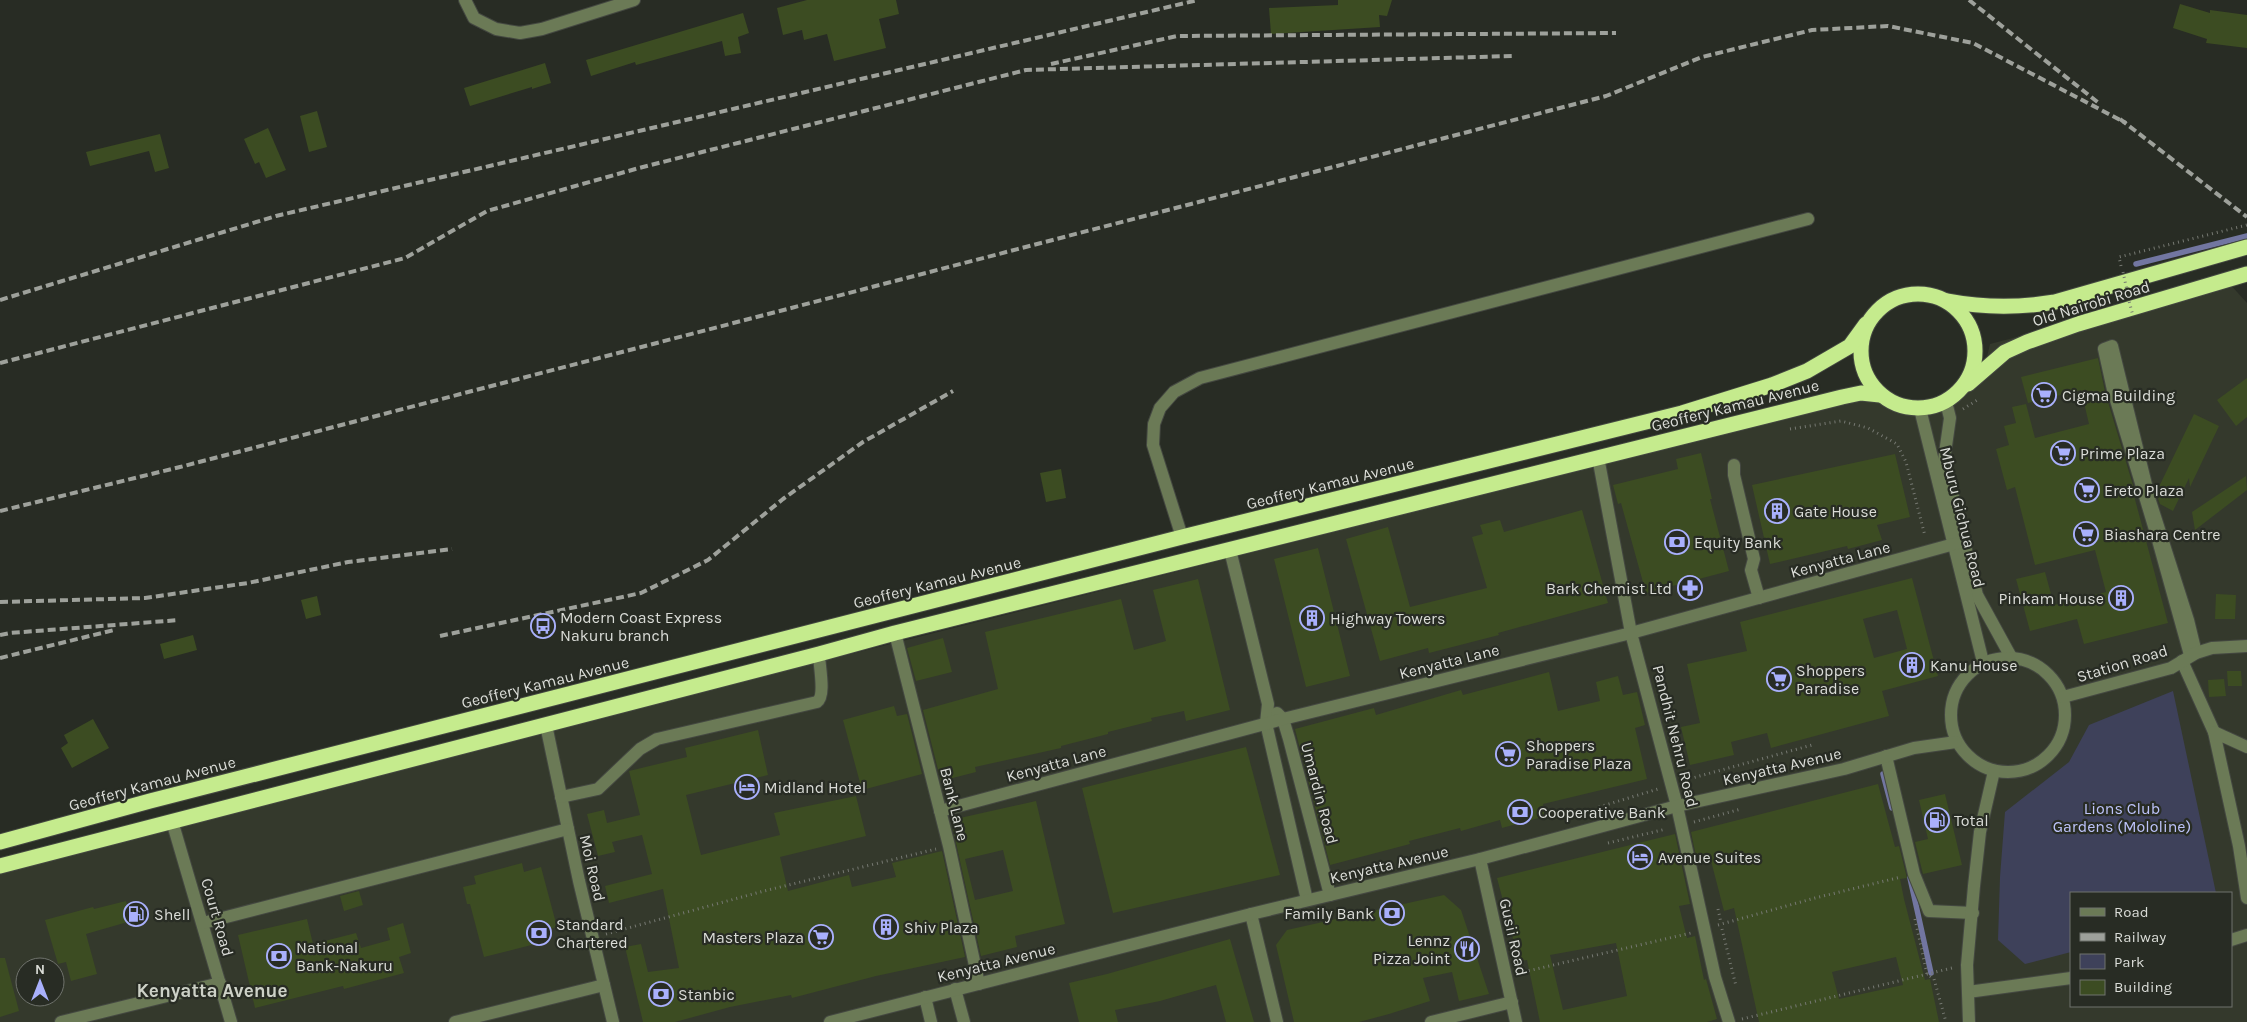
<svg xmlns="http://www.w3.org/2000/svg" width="2247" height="1022" font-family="Karla,sans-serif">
<rect width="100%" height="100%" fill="#282c24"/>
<path fill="#34392c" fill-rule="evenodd" d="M2228 282 2247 303V1022H0V869L1884 393 1894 401 1915 408 1941 407 1966 395 1984 370 1990 344ZM2071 893H2231V1006H2071ZM25 967H55V997H25Z"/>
<polygon fill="#3e415a" points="2173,691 2216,893 2071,893 2071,952 2025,964 1998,940 2000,877 2005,812 2069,762 2089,725"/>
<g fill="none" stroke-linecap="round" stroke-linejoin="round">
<g stroke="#7276a1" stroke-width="5.5">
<polyline points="2136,264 2247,236"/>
<polyline points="1883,774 1892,808"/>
<polyline points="1910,878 1931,973"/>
</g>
</g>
<g fill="#3c4c22" fill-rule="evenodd">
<polygon points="807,0 896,0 899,14 879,19 886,48 834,61 827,34 804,40 802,30 783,35 777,8"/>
<polygon points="1338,0 1392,0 1387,16 1379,15 1380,27 1271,34 1269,8 1338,5"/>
<polygon points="2180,4 2210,13 2210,10 2247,15 2247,48 2206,43 2207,39 2173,28"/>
<polygon points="743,13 749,33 738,37 741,53 725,56 722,41 636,65 635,62 591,76 586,60"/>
<polygon points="545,63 551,83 532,89 532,87 470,106 464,88"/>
<polygon points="317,111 327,147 309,152 300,116"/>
<polygon points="268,128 286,170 266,178 259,162 255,164 244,139"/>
<polygon points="160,134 169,168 155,172 149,151 90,166 86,152"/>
<polygon points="2098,358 2105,392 2135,492 2133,492 2168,623 2084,644 2077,619 2030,631 2016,579 2045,572 2054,605 2106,592 2095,550 2035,565 2015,487 2007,490 1996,449 2009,445 2004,426 2016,423 2012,407 2026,404 2035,438 2089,424 2081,390 2028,403 2021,377"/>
<polygon points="2247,378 2247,417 2236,426 2217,400"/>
<polygon points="2194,414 2219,426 2190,487 2189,478 2173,511 2160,504 2156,493"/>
<polygon points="1701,453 1712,499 1710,499 1729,571 1646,593 1621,503 1618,504 1613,485 1678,469 1676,459"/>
<polygon points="1895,454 1910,517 1877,525 1882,540 1848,549 1847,546 1770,564 1752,485"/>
<polygon points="1061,469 1066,498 1046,502 1040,473"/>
<polygon points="2246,476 2247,490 2195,530 2192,512"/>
<polygon points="1582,510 1608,603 1498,633 1499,635 1429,653 1428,648 1380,661 1346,539 1388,527 1410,607 1487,588 1472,537 1483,534 1480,525 1500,520 1504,532"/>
<polygon points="1318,548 1350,676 1306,687 1274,559"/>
<path d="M1912 578 1938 676 1882 691 1889 716 1771 748 1767 733 1731 742 1734 755 1690 765 1681 727 1700 723 1687 664 1747 651 1740 622ZM1897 610 1907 649 1874 658 1863 619Z"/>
<polygon points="1198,579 1230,710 1186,721 1184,711 1151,718 1152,721 1108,732 1108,734 1061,746 1061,748 975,767 976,772 941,781 923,710 998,689 985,632 1121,599 1134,650 1166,641 1153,590"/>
<polygon points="2216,594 2236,595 2235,619 2215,619"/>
<polygon points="317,596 321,615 306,619 301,600"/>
<polygon points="193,635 197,650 164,659 160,644"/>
<polygon points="943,638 952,672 916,681 907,648"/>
<polygon points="2227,671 2241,671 2242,686 2228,686"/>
<polygon points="1549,672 1558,711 1600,701 1596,682 1618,676 1623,695 1637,692 1645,725 1635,728 1647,779 1543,804 1546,816 1502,828 1500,820 1461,831 1460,828 1409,841 1410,844 1330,865 1295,729 1374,708 1376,715 1461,690 1463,695"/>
<polygon points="2224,679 2226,696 2209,697 2208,680"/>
<polygon points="894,706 897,716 907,714 922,774 862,790 843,720"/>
<polygon points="93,719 109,748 72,768 61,748 68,743 64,735"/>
<polygon points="758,730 768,775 686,795 701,855 780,835 774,813 856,796 866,836 780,857 788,891 849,875 852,887 896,877 892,863 942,851 965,957 876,976 792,998 791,995 730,1007 675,1022 643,1022 625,947 641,944 648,972 679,968 663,889 609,903 605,886 652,874 642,835 612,842 615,852 598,856 587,814 604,810 607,823 640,815 629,771 687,757 685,748"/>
<polygon points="1246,747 1280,875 1113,913 1082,788"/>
<path d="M1878 784 1895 847 1899 846 1907 878 1900 879 1904 899 1925 980 1930 979 1939 1022H1759L1734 908 1724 911 1709 853 1696 856 1691 832ZM1896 957 1903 985 1839 999 1832 972Z"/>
<polygon points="1945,794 1962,865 1923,874 1915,842 1928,839 1919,800"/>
<path d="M1036 801 1065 924 1015 936 1017 947 981 956 951 820ZM1003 850 1013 891 975 900 965 859Z"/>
<path d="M1675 834 1690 904 1679 906 1687 938 1695 936 1704 980 1706 979 1717 1019 1707 1022H1540L1527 960 1519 961 1497 878ZM1616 943 1627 996 1563 1010 1550 955Z"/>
<polygon points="522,863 524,872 541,867 557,927 541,931 543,942 484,957 470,904 467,904 463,887 476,884 474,876"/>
<polygon points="359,891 363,905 344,911 340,896"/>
<polygon points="1444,895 1461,910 1489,994 1459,1001 1452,972 1423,978 1430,1001 1389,1014 1359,1022 1294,1022 1276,945 1287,930"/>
<polygon points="126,901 131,921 86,934 97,974 71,981 66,962 58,964 45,920 93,907 94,909"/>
<polygon points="307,919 313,944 356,933 361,948 390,940 387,928 403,923 411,953 399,957 404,973 344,989 343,986 255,1008 238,935"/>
<polygon points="1230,939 1254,1022 1226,1022 1216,985 1160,1001 1115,1010 1118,1022 1079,1022 1069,983 1107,974"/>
<polygon points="0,958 5,958 19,1011 0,1017"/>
</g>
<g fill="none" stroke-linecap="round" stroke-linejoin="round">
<defs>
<g id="minor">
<polyline points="465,0 474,18 496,29 520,33 542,29 634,0"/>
<polyline points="1946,402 1950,418 1944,460 1977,595 2011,657"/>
<polyline points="1920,409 1983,662"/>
<polyline points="1598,457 1631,633 1677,806 1715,977 1729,1022"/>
<polyline points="1734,465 1734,475 1754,559 1751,570 1759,598"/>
<polyline points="1182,537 1153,445 1154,424 1160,408 1174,392 1200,378 1808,219"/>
<polyline points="1230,550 1268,704 1266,723 1307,900"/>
<polyline points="895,633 949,846 979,984"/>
<polyline points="2190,655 2156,533 2113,390 2104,349 2112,346 2150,501 2188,620 2196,653"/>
<circle cx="2008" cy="715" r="57"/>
<polyline points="2182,661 2214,732"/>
<polyline points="2063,697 2171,668 2196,653 2212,648 2247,646"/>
<polyline points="1277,713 1283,719 1289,739 1330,895"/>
<polyline points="546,725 579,881 613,1022"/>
<polyline points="2247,747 2214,732 2239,846 2247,898"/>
<polyline points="1886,756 1914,874 1929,911 1973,913"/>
<path d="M561 797 598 789 640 749 657 739 817 702C826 696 819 665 819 654"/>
<polyline points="940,811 1283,719 1631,633 1965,541"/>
<polyline points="172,821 231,1022"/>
<polyline points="1480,859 1516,1022"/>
<polyline points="1251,914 1277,1022"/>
<polyline points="203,923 568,829"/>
<polyline points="2231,940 2247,935"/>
<polyline points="955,989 964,1022"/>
<polyline points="1968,992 2071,978"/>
<polyline points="925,997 931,1022"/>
<polyline points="61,1022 220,983"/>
<polyline points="455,1022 604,985"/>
<polyline points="830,1022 1251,914 1480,859 1677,806 1844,769 1914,748 1956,742"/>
<polyline points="1431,1022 1512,1002"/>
<polyline points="1969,1022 1967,965 1974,886 1980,832 1994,771"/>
</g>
<g id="highway">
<circle cx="1918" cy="351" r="57"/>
<path d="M1948 301C1985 308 2018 308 2055 302L2247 247"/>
<polyline points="1968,384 2005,352 2027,342 2078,324 2247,274"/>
<polyline points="0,842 150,801 1182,537 1682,413 1772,385 1807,371 1850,346 1866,324"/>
<polyline points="0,866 819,654 895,633 1842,397 1861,393 1880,395"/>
</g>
</defs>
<use href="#minor" stroke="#444841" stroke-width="14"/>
<use href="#highway" stroke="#444841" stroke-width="17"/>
<g stroke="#767972" stroke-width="3" stroke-dasharray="1 4" stroke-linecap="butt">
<polyline points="2121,266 2119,257 2247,225"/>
<polyline points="1963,409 1979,399"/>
<polyline points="1790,429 1841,421 1868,428 1897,444 1906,462 1925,536"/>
<polyline points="1685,780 1812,745"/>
<polyline points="1599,807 1658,789"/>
<polyline points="1694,822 1741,809"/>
<polyline points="1608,843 1666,829"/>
<polyline points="1718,909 1721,923"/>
<polyline points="1915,919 1927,974 1934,979 1946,1022"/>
<polyline points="1718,925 1815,898 1901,877"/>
<polyline points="1722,929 1736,986"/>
<polyline points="606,934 764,891 936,849"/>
<polyline points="1519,973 1691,933"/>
<polyline points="1742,1019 1952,968"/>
</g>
<use href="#minor" stroke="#6b7a56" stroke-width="12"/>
<use href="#highway" stroke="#c5eb8d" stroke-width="15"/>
<g stroke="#9ea19b" stroke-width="4" stroke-dasharray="8 4" stroke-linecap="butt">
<polyline points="1969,0 2100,104"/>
<polyline points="1051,64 1177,36 1616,33"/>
<polyline points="2120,119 2247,217"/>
<polyline points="0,300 276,216 1198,0"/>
<polyline points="0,363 405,258 487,211 639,168 1026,70 1512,56"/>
<polyline points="0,511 180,467 1606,96 1702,57 1812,30 1888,26 1973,43 2126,123"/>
<polyline points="0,602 145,598 248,583 348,562 452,549"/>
<polyline points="0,635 10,633 179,620"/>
<polyline points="440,636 641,593 708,560 783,499 863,442 953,391"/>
<polyline points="0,658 114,630"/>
</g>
<g stroke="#767972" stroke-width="3" stroke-dasharray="1 4" stroke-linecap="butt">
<polyline points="2123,272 2128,295"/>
<polyline points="2128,297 2133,316"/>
</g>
</g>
<defs>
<symbol id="supermarket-ring" viewBox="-11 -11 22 22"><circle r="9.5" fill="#282c24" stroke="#a9b0fc" stroke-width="1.5"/><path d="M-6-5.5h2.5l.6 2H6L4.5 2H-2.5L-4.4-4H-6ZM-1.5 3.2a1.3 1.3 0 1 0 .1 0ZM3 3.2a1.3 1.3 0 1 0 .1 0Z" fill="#a9b0fc"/></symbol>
<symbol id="building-ring" viewBox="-11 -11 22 22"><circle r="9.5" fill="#282c24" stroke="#a9b0fc" stroke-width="1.5"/><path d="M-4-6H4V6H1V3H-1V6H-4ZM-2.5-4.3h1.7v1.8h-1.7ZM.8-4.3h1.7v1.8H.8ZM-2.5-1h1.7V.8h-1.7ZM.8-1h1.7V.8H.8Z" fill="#a9b0fc"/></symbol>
<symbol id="bank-ring" viewBox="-11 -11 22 22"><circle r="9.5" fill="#282c24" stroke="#a9b0fc" stroke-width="1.5"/><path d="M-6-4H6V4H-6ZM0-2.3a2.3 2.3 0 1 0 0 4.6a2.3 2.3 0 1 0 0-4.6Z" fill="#a9b0fc"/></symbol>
<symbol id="pharmacy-ring" viewBox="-11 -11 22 22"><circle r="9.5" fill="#282c24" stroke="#a9b0fc" stroke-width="1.5"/><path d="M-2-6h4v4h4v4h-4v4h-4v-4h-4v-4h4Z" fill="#a9b0fc"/></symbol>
<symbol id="bus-ring" viewBox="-11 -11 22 22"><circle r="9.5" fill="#282c24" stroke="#a9b0fc" stroke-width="1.5"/><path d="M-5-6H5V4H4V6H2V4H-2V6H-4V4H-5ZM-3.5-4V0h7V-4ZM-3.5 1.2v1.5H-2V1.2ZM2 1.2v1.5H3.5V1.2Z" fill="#a9b0fc"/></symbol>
<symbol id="hotel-ring" viewBox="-11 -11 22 22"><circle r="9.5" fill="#282c24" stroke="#a9b0fc" stroke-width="1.5"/><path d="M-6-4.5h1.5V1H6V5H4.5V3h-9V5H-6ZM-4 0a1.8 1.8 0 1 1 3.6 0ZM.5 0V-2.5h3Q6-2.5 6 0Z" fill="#a9b0fc"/></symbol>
<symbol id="fuel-ring" viewBox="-11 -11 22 22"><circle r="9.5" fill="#282c24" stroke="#a9b0fc" stroke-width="1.5"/><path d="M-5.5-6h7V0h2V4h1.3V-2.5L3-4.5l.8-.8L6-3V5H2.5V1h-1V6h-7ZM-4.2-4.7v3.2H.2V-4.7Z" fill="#a9b0fc"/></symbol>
<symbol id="restaurant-ring" viewBox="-11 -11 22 22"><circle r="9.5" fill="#282c24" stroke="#a9b0fc" stroke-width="1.5"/><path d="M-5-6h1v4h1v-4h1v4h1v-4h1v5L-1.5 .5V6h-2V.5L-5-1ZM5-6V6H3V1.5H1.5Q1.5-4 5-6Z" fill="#a9b0fc"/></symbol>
</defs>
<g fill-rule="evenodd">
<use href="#supermarket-ring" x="2030" y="381" width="28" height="28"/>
<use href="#supermarket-ring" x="2049" y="439" width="28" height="28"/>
<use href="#supermarket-ring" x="2073" y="476" width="28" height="28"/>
<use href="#building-ring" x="1763" y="497" width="28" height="28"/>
<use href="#supermarket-ring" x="2072" y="520" width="28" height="28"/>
<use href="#bank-ring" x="1663" y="528" width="28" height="28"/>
<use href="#pharmacy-ring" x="1676" y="574" width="28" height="28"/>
<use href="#building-ring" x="2107" y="584" width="28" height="28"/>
<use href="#building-ring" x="1298" y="604" width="28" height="28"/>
<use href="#bus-ring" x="529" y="612" width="28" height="28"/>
<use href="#building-ring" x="1898" y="651" width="28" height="28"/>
<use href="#supermarket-ring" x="1765" y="665" width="28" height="28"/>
<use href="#supermarket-ring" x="1494" y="740" width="28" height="28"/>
<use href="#hotel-ring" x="733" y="773" width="28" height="28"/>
<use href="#bank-ring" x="1506" y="798" width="28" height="28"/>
<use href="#fuel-ring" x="1923" y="806" width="28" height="28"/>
<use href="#hotel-ring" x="1626" y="843" width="28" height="28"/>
<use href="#bank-ring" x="1378" y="899" width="28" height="28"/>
<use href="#fuel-ring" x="122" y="900" width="28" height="28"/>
<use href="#building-ring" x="872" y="913" width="28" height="28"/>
<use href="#bank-ring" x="525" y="919" width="28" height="28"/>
<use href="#supermarket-ring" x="807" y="923" width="28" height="28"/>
<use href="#restaurant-ring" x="1453" y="935" width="28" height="28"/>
<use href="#bank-ring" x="265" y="942" width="28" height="28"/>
<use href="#bank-ring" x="647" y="980" width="28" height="28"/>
</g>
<g text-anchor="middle" stroke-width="4.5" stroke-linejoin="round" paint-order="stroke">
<g font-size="16" fill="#dadcd7" stroke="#282c24">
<text transform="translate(2091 303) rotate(-17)" y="6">Old Nairobi Road</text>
<text transform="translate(1735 405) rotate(-14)" y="6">Geoffery Kamau Avenue</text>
<text transform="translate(1330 483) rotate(-14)" y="6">Geoffery Kamau Avenue</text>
<text transform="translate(1963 517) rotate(76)" y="6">Mburu Gichua Road</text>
<text transform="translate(1840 559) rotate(-15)" y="6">Kenyatta Lane</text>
<text transform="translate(937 582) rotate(-14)" y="6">Geoffery Kamau Avenue</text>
<text transform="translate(1449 661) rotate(-14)" y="6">Kenyatta Lane</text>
<text transform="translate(2122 663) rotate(-17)" y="6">Station Road</text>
<text transform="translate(545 682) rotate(-14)" y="6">Geoffery Kamau Avenue</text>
<text transform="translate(1676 736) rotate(76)" y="6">Pandhit Nehru Road</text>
<text transform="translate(1056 763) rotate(-15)" y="6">Kenyatta Lane</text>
<text transform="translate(1782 766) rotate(-13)" y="6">Kenyatta Avenue</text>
<text transform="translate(152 783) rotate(-15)" y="6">Geoffery Kamau Avenue</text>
<text transform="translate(1320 793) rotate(75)" y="6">Umardin Road</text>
<text transform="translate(955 804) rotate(76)" y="6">Bank Lane</text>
<text transform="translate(1389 864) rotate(-13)" y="6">Kenyatta Avenue</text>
<text transform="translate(593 868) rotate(77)" y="6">Moi Road</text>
<text transform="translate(218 917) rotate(74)" y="6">Court Road</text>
<text transform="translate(1514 937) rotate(77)" y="6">Gusii Road</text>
<text transform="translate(996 962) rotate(-14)" y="6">Kenyatta Avenue</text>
</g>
<g font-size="16" fill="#dadcd7" stroke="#282c24" text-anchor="start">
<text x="2062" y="401">Cigma Building</text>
<text x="2080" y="459">Prime Plaza</text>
<text x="2104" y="496">Ereto Plaza</text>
<text x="1794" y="517">Gate House</text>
<text x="2104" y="540">Biashara Centre</text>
<text x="1694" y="548">Equity Bank</text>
<text x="1672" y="594" text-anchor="end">Bark Chemist Ltd</text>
<text x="2104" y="604" text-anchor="end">Pinkam House</text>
<text x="560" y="623">Modern Coast Express<tspan x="560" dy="18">Nakuru branch</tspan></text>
<text x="1330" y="624">Highway Towers</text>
<text x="1930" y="671">Kanu House</text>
<text x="1796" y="676">Shoppers<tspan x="1796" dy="18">Paradise</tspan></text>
<text x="1526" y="751">Shoppers<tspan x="1526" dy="18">Paradise Plaza</tspan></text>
<text x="764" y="793">Midland Hotel</text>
<text x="1538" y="818">Cooperative Bank</text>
<text x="1954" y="826">Total</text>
<text x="1658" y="863">Avenue Suites</text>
<text x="1374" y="919" text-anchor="end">Family Bank</text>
<text x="154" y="920">Shell</text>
<text x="556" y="930">Standard<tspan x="556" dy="18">Chartered</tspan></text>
<text x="904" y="933">Shiv Plaza</text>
<text x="804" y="943" text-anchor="end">Masters Plaza</text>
<text x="1450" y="946" text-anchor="end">Lennz<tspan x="1450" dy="18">Pizza Joint</tspan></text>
<text x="296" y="953">National<tspan x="296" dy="18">Bank-Nakuru</tspan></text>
<text x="678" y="1000">Stanbic</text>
</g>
<g font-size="16" fill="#bdc3fa" stroke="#282c24">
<text x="2122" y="814">Lions Club<tspan x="2122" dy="18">Gardens (Mololine)</tspan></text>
</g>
<g font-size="19" font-weight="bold" fill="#cdd1c7" stroke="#282c24">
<text x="212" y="997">Kenyatta Avenue</text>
</g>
</g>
<rect x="2070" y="892" width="162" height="115" fill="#282c24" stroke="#6f726c"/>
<rect x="2080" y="908" width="25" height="8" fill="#6b7a56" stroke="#6f726c"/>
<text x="2114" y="917" font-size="15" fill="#dadcd7">Road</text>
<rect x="2080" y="933" width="25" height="8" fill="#9ea19b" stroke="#6f726c"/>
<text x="2114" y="942" font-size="15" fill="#dadcd7">Railway</text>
<rect x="2080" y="954" width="25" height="15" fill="#3e415a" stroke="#6f726c"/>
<text x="2114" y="967" font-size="15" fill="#dadcd7">Park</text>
<rect x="2080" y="980" width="25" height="15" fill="#3c4c22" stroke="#6f726c"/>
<text x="2114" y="992" font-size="15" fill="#dadcd7">Building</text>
<g transform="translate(40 982)"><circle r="24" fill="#282c24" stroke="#6f726c"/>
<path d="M0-4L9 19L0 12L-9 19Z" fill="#a9b0fc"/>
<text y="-8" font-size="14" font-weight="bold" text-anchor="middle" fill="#dadcd7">N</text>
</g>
</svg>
